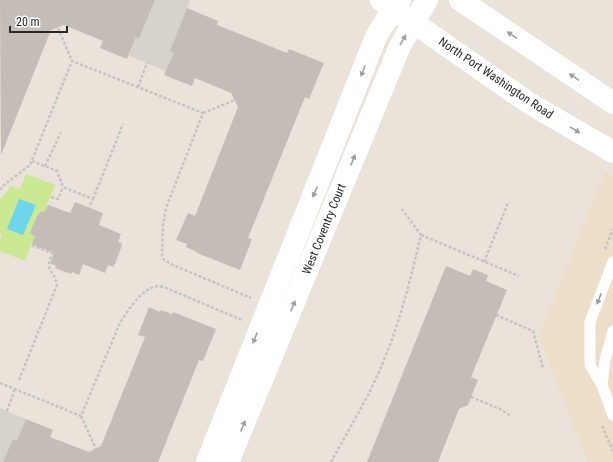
<svg xmlns="http://www.w3.org/2000/svg" width="613" height="462" font-family="'Roboto Condensed',sans-serif">
<rect width="100%" height="100%" fill="#ebe2da"/>
<polygon fill="#ecdec9" points="605,172 613,176 613,462 588,462 539,337"/>
<polygon fill="#cbe892" points="26,174 55,185 44,212 41,211 39,214 37,214 30,234 35,236 25,261 0,251 0,240 2,234 0,233 0,200 11,186 20,189"/>
<g fill="#d7d2cc">
<polygon points="155,0 187,0 190,1 170,51 174,53 166,71 129,56 136,37 140,38"/>
<polygon points="0,408 26,419 17,440 13,439 3,462 0,462"/>
</g>
<polygon fill="#6dd5ec" points="19,199 36,205 23,235 7,229"/>
<g fill="#c3bcb7">
<polygon points="0,0 155,0 139,39 136,37 127,59 100,48 103,41 64,25 51,30 1,155"/>
<polygon points="187,8 218,21 217,25 287,53 289,49 324,63 309,99 305,97 248,238 252,239 240,270 197,253 197,252 186,247 187,244 176,240 188,213 195,216 238,107 231,93 195,78 192,86 164,75 174,53 170,51"/>
<polygon points="75,202 103,213 99,225 121,234 118,242 122,243 121,248 115,264 113,267 108,265 105,273 83,264 79,275 72,272 71,274 55,268 56,266 50,263 54,253 32,244 35,236 30,234 31,230 38,214 39,214 41,211 44,212 48,205 70,213"/>
<polygon points="446,266 470,276 473,269 488,275 486,281 507,290 471,377 478,380 468,405 459,409 438,462 367,462"/>
<polygon points="149,307 160,312 161,310 172,314 173,312 216,329 203,361 199,360 158,462 3,462 13,439 17,440 26,419 53,430 50,437 89,452 101,446 145,337 138,335"/>
</g>
<g fill="none" stroke-linecap="round" stroke-linejoin="round">
<g stroke="#c3c3c3" stroke-width="2.5" stroke-dasharray="3 2" stroke-linecap="butt">
<polyline points="58,28 72,61"/>
<polyline points="138,87 147,63"/>
<polyline points="203,113 235,100"/>
<polyline points="32,161 57,171 63,187 93,199 89,207"/>
<polyline points="45,166 61,132"/>
<polyline points="0,190 4,185 30,165 72,61 203,113 166,208 163,225 162,256 164,260 173,265 251,298"/>
<polyline points="51,197 58,199 63,187"/>
<polyline points="93,199 123,124"/>
<polyline points="421,235 519,276"/>
<polyline points="605,249 613,229"/>
<polyline points="484,262 508,203"/>
<polyline points="496,315 533,331 543,368"/>
<path d="M19 380 57 285C54 268 44 274 52 253L31 245"/>
<path d="M0 383 81 416 119 325C125 314 139 293 151 288 155 286 159 286 164 287L242 320"/>
<polyline points="471,397 500,409 511,416"/>
<polyline points="7,411 15,389"/>
<polyline points="81,416 96,449"/>
<polyline points="602,426 613,451"/>
<path d="M331 462C349 429 370 395 384 360 401 319 411 277 421 235L401 208"/>
</g>
<g stroke="#fff" stroke-width="11">
<polyline points="613,262 590,322 590,365 602,385 613,415"/>
<polyline points="602,385 605,360 613,331"/>
</g>
<g stroke="#fff" stroke-width="22">
<polyline points="207,462 376,37 381,28 400,0"/>
<polyline points="228,462 400,46 427,0"/>
</g>
<g stroke="#fff" stroke-width="22">
<polyline points="381,0 529,103 613,152"/>
<polyline points="460,0 613,103"/>
</g>
</g>
<defs><path id="oneway-solid" d="M-6-.8H1V-3.2L6.5 0L1 3.2V.8H-6Z"/></defs>
<g fill="#9e9e9e">
<use href="#oneway-solid" transform="translate(512 35) rotate(-146)"/>
<use href="#oneway-solid" transform="translate(403 40) rotate(-60)"/>
<use href="#oneway-solid" transform="translate(363 71) rotate(112)"/>
<use href="#oneway-solid" transform="translate(574 77) rotate(-146)"/>
<use href="#oneway-solid" transform="translate(575 130) rotate(31)"/>
<use href="#oneway-solid" transform="translate(353 160) rotate(-68)"/>
<use href="#oneway-solid" transform="translate(315 192) rotate(113)"/>
<use href="#oneway-solid" transform="translate(599 299) rotate(111)"/>
<use href="#oneway-solid" transform="translate(293 306) rotate(-68)"/>
<use href="#oneway-solid" transform="translate(255 338) rotate(112)"/>
<use href="#oneway-solid" transform="translate(243 426) rotate(-68)"/>
</g>
<g text-anchor="middle" stroke-width="3" stroke-linejoin="round" paint-order="stroke">
<g font-size="12" fill="#282828" stroke="#fff">
<text transform="translate(496 78) rotate(34)" y="4">North Port Washington Road</text>
<text transform="translate(324 229) rotate(-68)" y="4">West Coventry Court</text>
</g>
</g>
<path d="M10 26v6h57v-6" fill="none" stroke="#282828" stroke-width="2"/>
<text x="16" y="26" font-size="12" fill="#282828" stroke="#ffffff" stroke-width="3" paint-order="stroke">20 m</text>
</svg>
